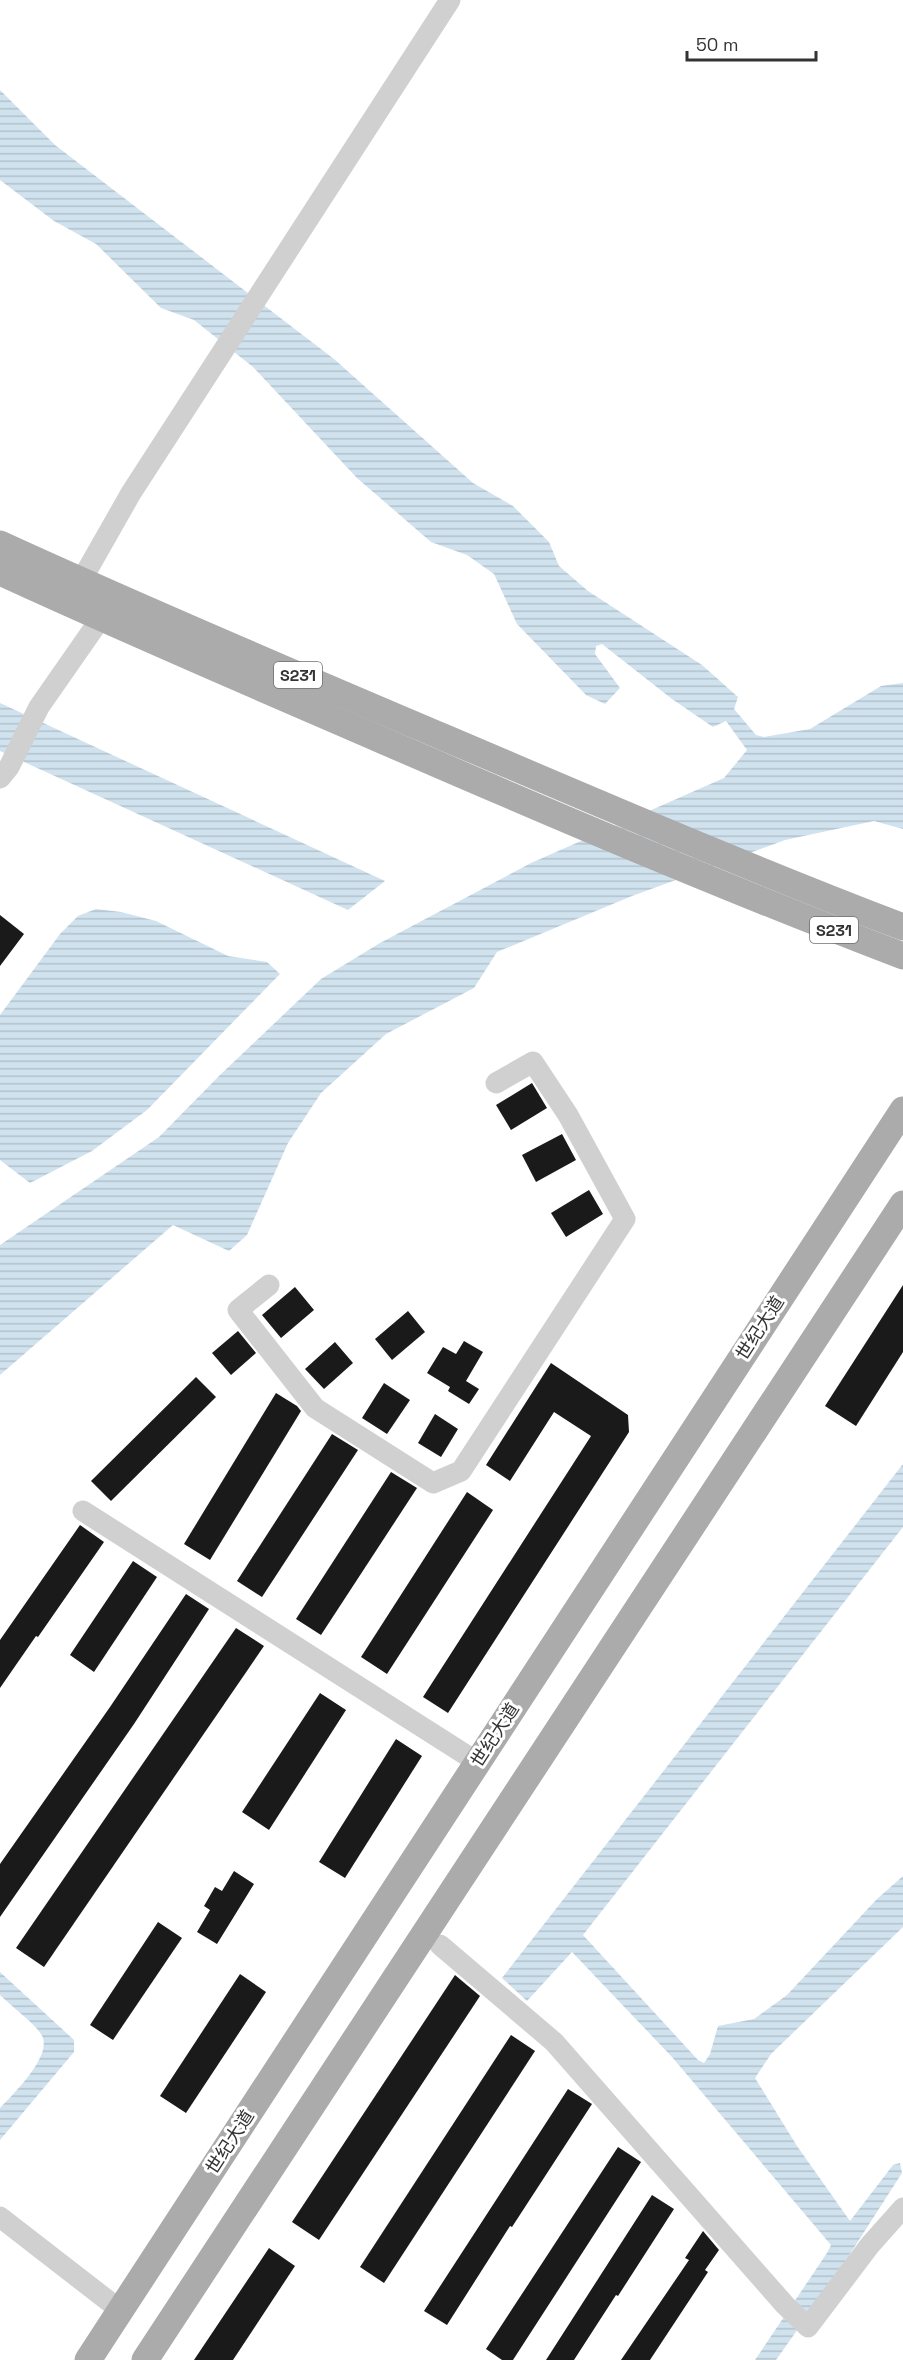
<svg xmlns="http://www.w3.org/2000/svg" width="903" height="2360" font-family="'Space Grotesk','Noto Sans SC',sans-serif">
<defs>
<pattern id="water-rules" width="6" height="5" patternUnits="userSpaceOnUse" patternTransform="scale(1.5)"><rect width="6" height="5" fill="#cfe2ee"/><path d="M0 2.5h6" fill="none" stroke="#b2c2cd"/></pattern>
</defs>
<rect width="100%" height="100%" fill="#fff"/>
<g fill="url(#water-rules)">
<polygon points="0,90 55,145 334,359 473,483 513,506 549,542 559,566 588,591 702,665 738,697 734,709 756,735 764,737 810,729 881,686 903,683 903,829 874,821 785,840 632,896 497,952 474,988 386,1034 321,1093 288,1143 247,1235 229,1251 173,1225 0,1375 0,1245 159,1137 219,1076 321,979 380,943 531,863 724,778 747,750 726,721 713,727 672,699 602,644 596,646 595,654 620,688 605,704 586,695 517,624 494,574 467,555 431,542 357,478 253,367 194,320 161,308 96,244 54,221 0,180"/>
<polygon points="0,703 385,881 348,910 0,751"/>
<polygon points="96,909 121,912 156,921 228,956 267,962 280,974 147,1110 92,1151 30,1183 0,1160 0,1015 60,934 78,916"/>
<polygon points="903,1464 903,1527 583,1935 698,2060 704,2063 710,2054 718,2026 754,2019 787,1995 877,1899 903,1876 903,1927 771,2054 755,2078 797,2146 850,2221 893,2165 900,2163 902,2173 839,2271 776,2360 755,2360 827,2253 831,2245 672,2057 572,1952 527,2001 502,1978"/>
<path d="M0 1972 74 2040V2052L0 2140V2108C13 2094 55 2054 41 2034 32 2021 12 2007 0 1995Z"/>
</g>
<g fill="#1a1a1a">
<polygon points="0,915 24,934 0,966"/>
<polygon points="532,1083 547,1108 511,1130 496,1105"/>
<polygon points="562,1134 576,1160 536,1182 522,1155"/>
<polygon points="589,1190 603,1214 566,1237 551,1213"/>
<polygon points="903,1285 903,1352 856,1426 825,1406"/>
<polygon points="295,1287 314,1310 281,1338 262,1315"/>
<polygon points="408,1311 425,1332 392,1360 375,1339"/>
<polygon points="238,1331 256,1353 231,1375 212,1353"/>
<polygon points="464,1341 483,1352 466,1381 479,1389 469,1404 448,1391 450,1387 427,1373 443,1347 456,1354"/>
<polygon points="335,1342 353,1363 324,1389 305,1369"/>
<polygon points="551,1363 628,1415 629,1432 448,1713 423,1697 591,1436 554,1412 510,1481 486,1465"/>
<polygon points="196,1377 216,1397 111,1501 91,1481"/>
<polygon points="384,1383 410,1400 387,1434 362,1418"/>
<polygon points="276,1393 297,1406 301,1411 210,1560 184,1544"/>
<polygon points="435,1414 458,1429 441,1457 418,1443"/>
<polygon points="332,1434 358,1450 262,1597 237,1581"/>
<polygon points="391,1472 417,1488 321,1635 296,1619"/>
<polygon points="467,1492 493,1510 387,1674 361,1657"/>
<polygon points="80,1525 104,1542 38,1637 36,1636 0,1688 0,1640"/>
<polygon points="133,1561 157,1577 94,1672 70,1655"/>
<polygon points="186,1594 209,1609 134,1724 0,1917 0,1864 110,1707"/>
<polygon points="236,1628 264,1646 44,1967 16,1948"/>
<polygon points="320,1693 346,1710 269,1830 242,1812"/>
<polygon points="396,1739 422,1756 345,1878 319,1862"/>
<polygon points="234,1871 254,1884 217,1944 197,1932 210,1910 204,1906 215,1887 222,1891"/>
<polygon points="158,1922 182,1938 113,2040 90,2025"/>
<polygon points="240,1974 266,1992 186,2113 160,2096"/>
<polygon points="455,1975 480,1996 319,2240 292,2222"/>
<polygon points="511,2035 535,2051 384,2283 360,2267"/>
<polygon points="568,2089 592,2104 512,2227 510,2226 447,2325 424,2311"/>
<polygon points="618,2147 641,2162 513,2360 502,2360 486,2349"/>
<polygon points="652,2195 674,2209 618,2296 616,2295 574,2360 546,2360"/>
<polygon points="703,2231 719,2250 705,2270 708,2272 650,2360 621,2360 689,2260 685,2258"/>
<polygon points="269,2248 295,2266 233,2360 194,2360"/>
</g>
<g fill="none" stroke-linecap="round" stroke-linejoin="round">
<g stroke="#d0d0d0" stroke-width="21">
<polyline points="81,581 131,493 450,0"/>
<polyline points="0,778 9,767 39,707 101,618"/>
<polyline points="269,1285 238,1310 315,1408 433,1483 461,1471 625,1219 568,1115 533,1062 496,1083"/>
<polyline points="83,1511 477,1762"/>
<polyline points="440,1945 554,2042 785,2305 808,2327 870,2245 903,2208"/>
<polyline points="0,2217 120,2310"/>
</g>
<g stroke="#ababab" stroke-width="27">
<path d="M0 544C146 611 295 674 443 737 596 802 748 868 903 927"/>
<path d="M0 572C120 627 240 679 361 731 540 809 720 886 903 956"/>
<polyline points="88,2360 903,1110"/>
<polyline points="145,2360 903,1204"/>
</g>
</g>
<g text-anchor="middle" stroke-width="6" stroke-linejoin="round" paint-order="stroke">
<g fill="#fff" stroke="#707070" stroke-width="1.5">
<rect x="274" y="662" width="48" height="26" rx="4.5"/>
<rect x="810" y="917" width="48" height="26" rx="4.5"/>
</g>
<g font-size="16" font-weight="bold" fill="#333">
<text x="298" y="681">S231</text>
<text x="834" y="936">S231</text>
</g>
<g font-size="18" fill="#333" stroke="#fff">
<text transform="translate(760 1328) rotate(-57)" y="6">世纪大道</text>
<text transform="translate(495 1735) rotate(-57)" y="6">世纪大道</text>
<text transform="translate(230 2142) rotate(-57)" y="6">世纪大道</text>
</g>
</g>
<path d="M687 51v9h129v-9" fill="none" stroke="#333333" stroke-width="3"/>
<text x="696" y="51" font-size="18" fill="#333333" stroke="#ffffff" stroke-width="4.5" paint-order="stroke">50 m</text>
</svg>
